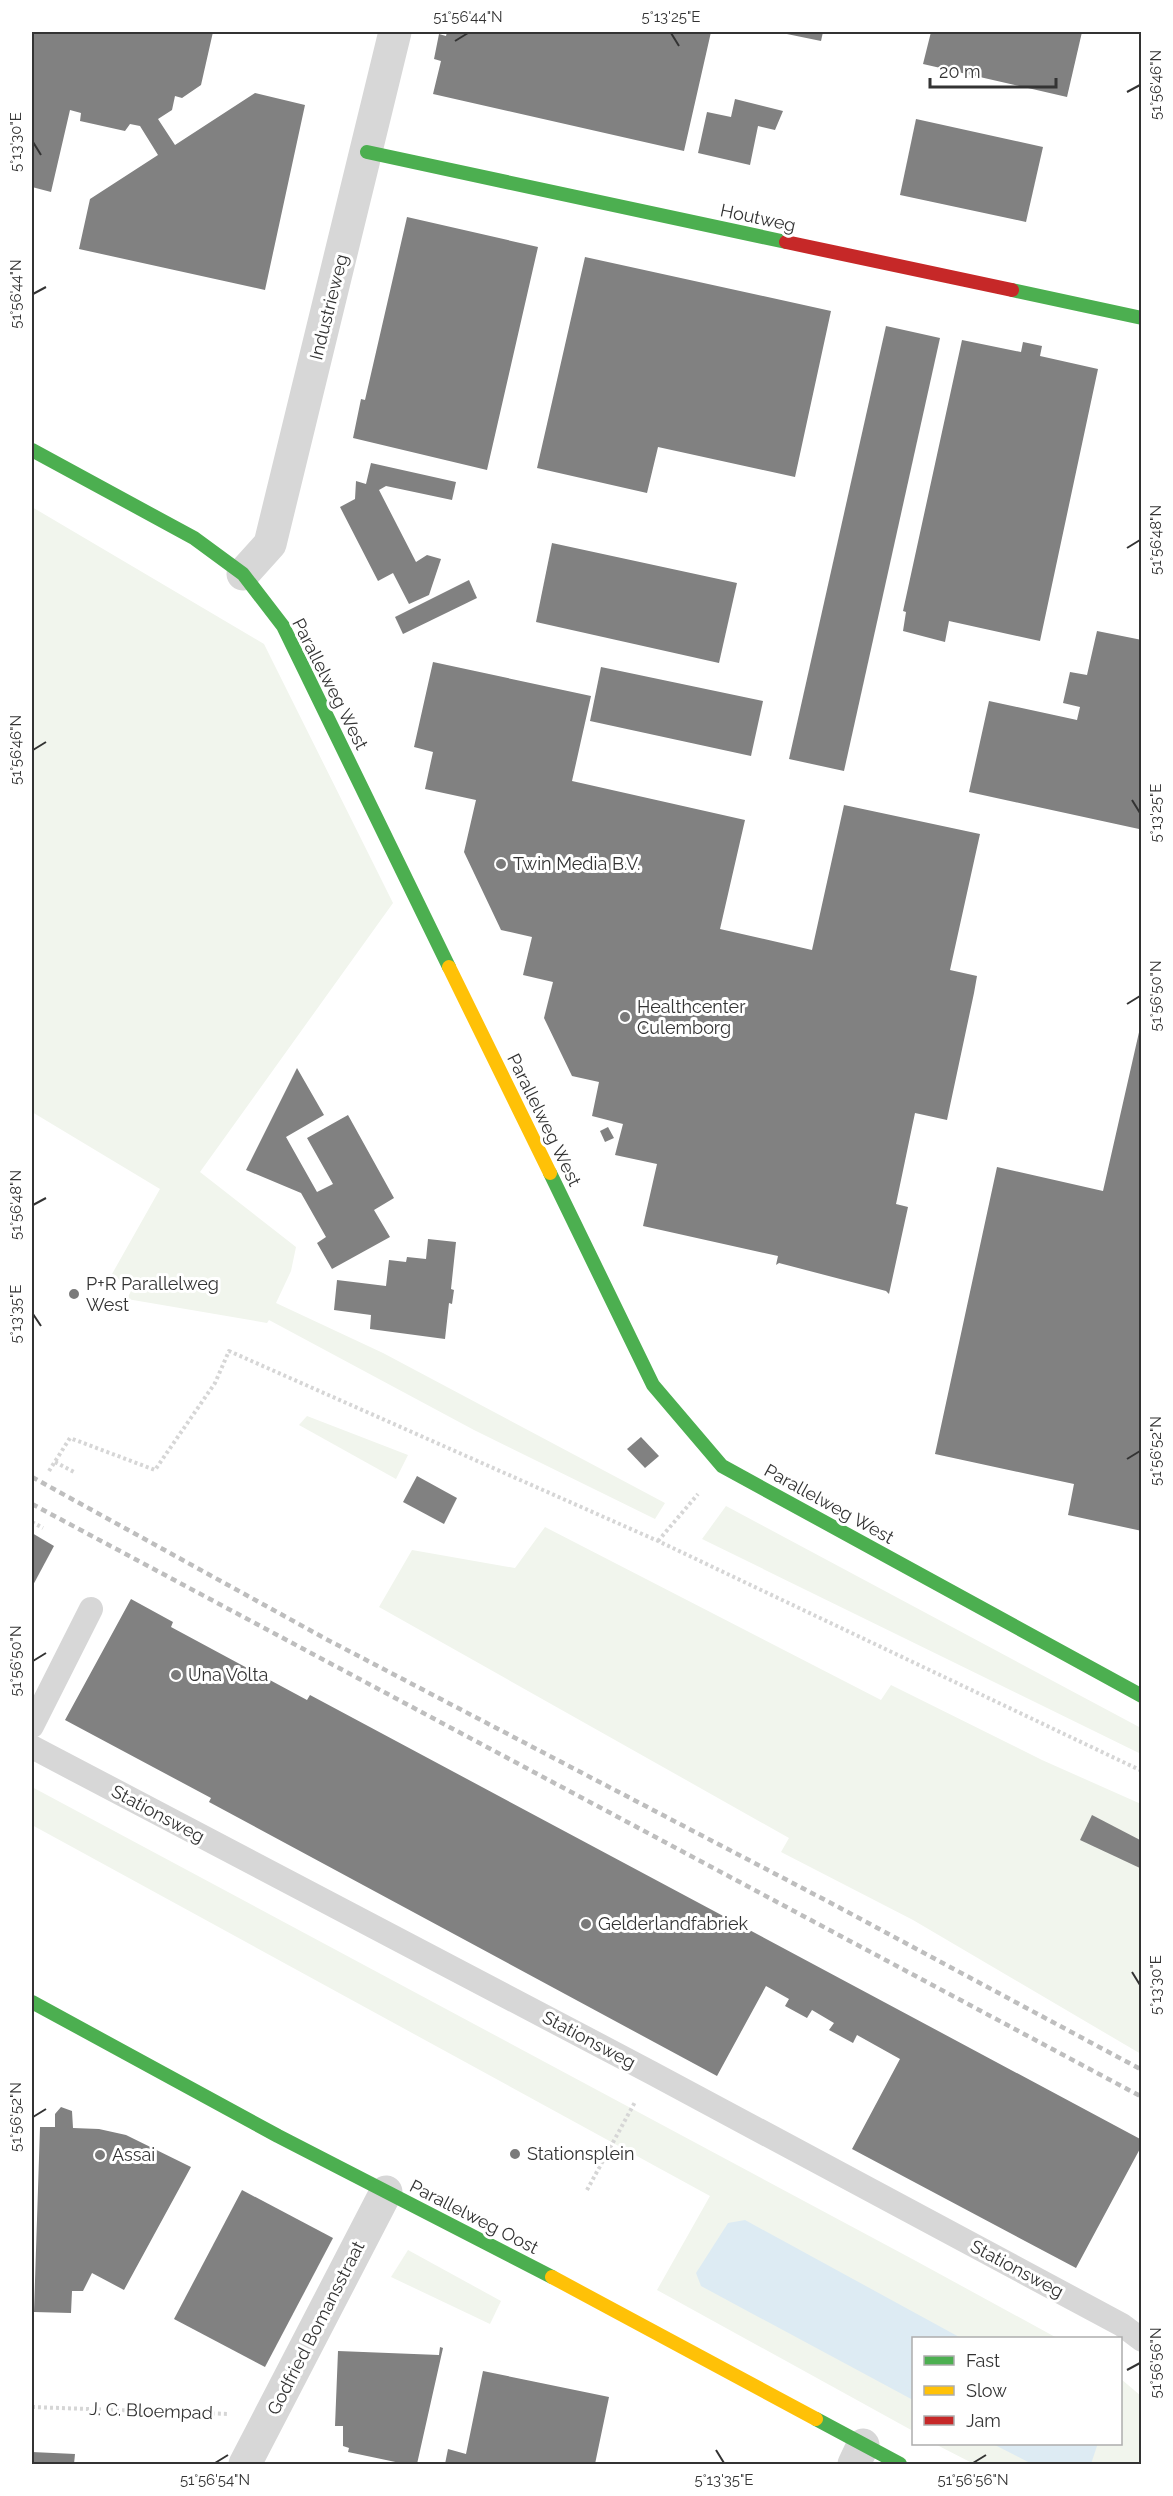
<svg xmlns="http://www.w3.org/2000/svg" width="1173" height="2496" font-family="Raleway,sans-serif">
<rect width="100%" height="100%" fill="#fff"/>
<g fill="#f1f5ed">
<polygon points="32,507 264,644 393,903 200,1172 296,1247 291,1271 276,1303 383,1353 665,1503 655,1519 474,1430 269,1320 267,1323 127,1299 132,1289 112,1274 160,1189 32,1112"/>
<polygon points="307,1416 408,1455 396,1479 299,1425"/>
<polygon points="726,1506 1141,1728 1141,1754 702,1539"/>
<polygon points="545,1527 881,1700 891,1685 1042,1760 1141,1804 1141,2054 913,1920 781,1852 789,1838 379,1607 412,1550 515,1568"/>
<polygon points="32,1787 916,2261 1057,2338 914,2338 913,2431 657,2290 710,2196 32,1825"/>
<polygon points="408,2250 501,2301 490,2324 391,2277"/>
<polygon points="1121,2379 1141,2396 1141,2464 974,2464 935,2444 1120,2444"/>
</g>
<g fill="#ddebf3">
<polygon points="745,2220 961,2338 914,2338 913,2400 701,2286 696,2273 728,2223"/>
<polygon points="993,2444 1097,2444 1097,2446 1091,2464 1032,2464"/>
</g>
<g fill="#818181">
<polygon points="32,32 213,32 201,85 182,98 175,96 172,110 158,119 175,145 255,93 305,105 265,290 79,249 90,199 158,155 140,126 130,124 125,131 80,121 81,113 70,110 51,192 32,187"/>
<polygon points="447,32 711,32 684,151 433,94 441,61 434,59 439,34 446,36"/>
<polygon points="931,32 1082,32 1067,97 923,64"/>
<polygon points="782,33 782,32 823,32 821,41"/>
<polygon points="735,99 783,111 775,130 758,126 750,165 698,153 707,112 731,117"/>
<polygon points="916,119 1043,147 1026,222 900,195"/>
<polygon points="407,217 538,247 487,470 353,438 361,399 365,400"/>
<polygon points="585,257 831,311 795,477 658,447 647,493 537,468"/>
<polygon points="886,326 940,338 844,771 789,759"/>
<polygon points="962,340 1021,352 1023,342 1042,346 1040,356 1098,369 1040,641 949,621 945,642 903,631 906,612 903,611"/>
<polygon points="371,463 456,482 452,500 386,486 379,490 416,562 427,555 441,559 429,595 409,604 393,573 378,581 340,507 355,499 356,481 366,484"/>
<polygon points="552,543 737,583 719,663 536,622"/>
<polygon points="469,580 477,598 403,634 395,617"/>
<polygon points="1097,631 1142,640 1142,818 1139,829 969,792 989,701 1077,720 1080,707 1063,703 1070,672 1087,675"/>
<polygon points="433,662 591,696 572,781 745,820 720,929 812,950 844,805 980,834 950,970 977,976 974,993 947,1120 915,1113 896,1204 908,1207 889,1294 886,1291 779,1263 776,1265 778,1256 643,1226 657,1164 615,1155 623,1124 592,1116 599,1082 572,1076 544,1018 553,982 523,975 532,937 501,930 464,852 476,800 425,789 433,752 414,747"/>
<polygon points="601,667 763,701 751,756 590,721"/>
<polygon points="1142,1019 1142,1531 1068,1515 1074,1484 935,1454 997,1167 1103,1191"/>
<polygon points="297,1068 324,1115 286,1137 317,1192 333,1184 307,1138 348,1115 394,1198 374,1210 390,1237 332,1269 317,1243 326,1237 301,1193 246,1170"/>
<polygon points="608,1127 614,1138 605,1142 600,1131"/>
<polygon points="428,1239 456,1242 451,1289 454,1290 452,1304 449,1303 445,1339 370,1329 371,1315 334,1310 337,1280 386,1286 389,1260 406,1262 407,1257 426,1259"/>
<polygon points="641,1437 659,1456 645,1468 627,1449"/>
<polygon points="417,1476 457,1498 444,1524 403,1502"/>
<polygon points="32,1533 54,1546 32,1587"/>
<polygon points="131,1599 173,1622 171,1627 307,1700 310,1695 1142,2140 1142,2145 1076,2268 852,2149 900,2059 857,2035 853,2043 829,2030 834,2023 812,2010 807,2018 785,2006 789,1999 766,1986 717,2076 209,1802 211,1798 65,1720"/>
<polygon points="1092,1815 1142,1841 1142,1869 1080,1840"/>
<polygon points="61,2107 72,2111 73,2128 99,2129 126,2135 191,2167 124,2290 92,2273 83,2291 72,2291 71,2313 34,2312 40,2127 55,2127 55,2114"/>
<polygon points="242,2190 333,2238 265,2367 174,2319"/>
<polygon points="440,2347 443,2348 417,2464 405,2464 348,2452 349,2448 343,2446 343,2426 335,2426 338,2351 439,2355"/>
<polygon points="483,2371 609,2397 595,2464 445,2464 448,2449 466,2454"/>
<polygon points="32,2452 75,2454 74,2464 32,2464"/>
</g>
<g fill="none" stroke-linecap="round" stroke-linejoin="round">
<g stroke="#d6d6d6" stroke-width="4" stroke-dasharray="3 3" stroke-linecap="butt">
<polyline points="55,1462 74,1472"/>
<polyline points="49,1471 70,1438 155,1470 215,1383 229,1351 658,1541 1142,1771"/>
<polyline points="32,1522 43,1528"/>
<polyline points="658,1541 698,1494"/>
<polyline points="587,2190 635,2102"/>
<polyline points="32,2407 229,2414"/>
</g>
<g stroke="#d7d7d7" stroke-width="24">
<polyline points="32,1726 91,1609"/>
<polyline points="32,1747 652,2073 1122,2325 1142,2340"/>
</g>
<g stroke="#d7d7d7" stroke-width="33">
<polyline points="243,574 270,544 395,32"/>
<polyline points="245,2464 386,2192"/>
<polyline points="854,2464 863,2445"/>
</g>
<g stroke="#4caf50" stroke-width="14">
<polyline points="367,152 786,242"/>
<polyline points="1012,290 1142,318"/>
<polyline points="32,450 194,538 243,574 283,626 449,967"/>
<polyline points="550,1173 653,1385 722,1466 1142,1696"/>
<polyline points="32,2002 278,2136 552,2277"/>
<polyline points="816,2419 900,2464"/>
</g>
<g stroke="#ffc107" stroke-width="14">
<polyline points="449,967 550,1173"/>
<polyline points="552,2277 816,2419"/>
</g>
<polyline stroke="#c62828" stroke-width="14" points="786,242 1012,290"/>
<g stroke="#bebebe" stroke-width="4.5" stroke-dasharray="6 4.5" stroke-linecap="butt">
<polyline points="32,1477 326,1639 829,1902 1142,2070"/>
<polyline points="32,1504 1142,2097"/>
</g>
</g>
<path fill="none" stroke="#333" stroke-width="2" d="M671 33 679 46M455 41 468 33M1127 92 1140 85M33 142 41 155M33 294 46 287M1127 548 1140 540M33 750 46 742M1132 800 1140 813M1127 1004 1140 996M33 1205 46 1198M33 1314 41 1326M1127 1459 1140 1451M33 1661 46 1653M1132 1972 1140 1985M33 2117 46 2109M1127 2370 1140 2363M716 2450 724 2463M215 2463 228 2455M973 2463 986 2455"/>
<g fill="#7a7a7a" stroke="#fff" stroke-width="2">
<circle cx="501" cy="864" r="6"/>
<circle cx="625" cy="1017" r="6"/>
<circle cx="74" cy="1294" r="6"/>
<circle cx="176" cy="1675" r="6"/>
<circle cx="586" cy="1924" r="6"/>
<circle cx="515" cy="2154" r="6"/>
<circle cx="100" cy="2155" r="6"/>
</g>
<g text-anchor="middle" stroke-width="6" stroke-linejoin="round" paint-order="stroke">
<g font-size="18" fill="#333" stroke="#fff">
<text transform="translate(758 218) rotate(12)" y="6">Houtweg</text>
<text transform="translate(329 307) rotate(-76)" y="6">Industrieweg</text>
<text transform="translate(330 684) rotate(63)" y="6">Parallelweg West</text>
<text transform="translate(544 1120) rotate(64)" y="6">Parallelweg West</text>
<text transform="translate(829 1504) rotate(29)" y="6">Parallelweg West</text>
<text transform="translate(158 1814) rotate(28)" y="6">Stationsweg</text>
<text transform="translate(589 2040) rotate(28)" y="6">Stationsweg</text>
<text transform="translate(474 2217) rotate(27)" y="6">Parallelweg Oost</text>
<text transform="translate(1017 2269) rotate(28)" y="6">Stationsweg</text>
<text transform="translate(316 2328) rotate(-63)" y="6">Godfried Bomansstraat</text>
<text transform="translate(151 2411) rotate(2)" y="6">J. C. Bloempad</text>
</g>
<g font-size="18" fill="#333" stroke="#fff" text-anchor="start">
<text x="513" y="870">Twin Media B.V.</text>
<text x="637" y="1013">Healthcenter<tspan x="637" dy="21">Culemborg</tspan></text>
<text x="86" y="1290">P+R Parallelweg<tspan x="86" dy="21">West</tspan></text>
<text x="188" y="1681">Una Volta</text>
<text x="598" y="1930">Gelderlandfabriek</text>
<text x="527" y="2160">Stationsplein</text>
<text x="112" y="2161">Assai</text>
</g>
</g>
<rect width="1173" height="2496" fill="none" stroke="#ffffff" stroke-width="66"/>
<rect x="912" y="2337" width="210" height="108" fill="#ffffff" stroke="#adadad" stroke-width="1.5"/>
<rect x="924" y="2356" width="30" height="9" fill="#4caf50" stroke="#adadad" stroke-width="1.5"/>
<text x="966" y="2367" font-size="18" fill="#333333">Fast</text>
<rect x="924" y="2386" width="30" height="9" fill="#ffc107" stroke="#adadad" stroke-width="1.5"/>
<text x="966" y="2397" font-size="18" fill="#333333">Slow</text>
<rect x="924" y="2416" width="30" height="9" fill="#c62828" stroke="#adadad" stroke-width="1.5"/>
<text x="966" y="2427" font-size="18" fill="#333333">Jam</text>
<path d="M930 78v9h126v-9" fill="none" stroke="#333333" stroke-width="3"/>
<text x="939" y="78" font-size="18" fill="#333333" stroke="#ffffff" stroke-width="4.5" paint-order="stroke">20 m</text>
<rect x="33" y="33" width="1107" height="2430" fill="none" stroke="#333" stroke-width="2"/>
<g font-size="15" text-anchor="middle" fill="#333">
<text x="468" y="22">51°56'44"N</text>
<text x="671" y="22">5°13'25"E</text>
<text transform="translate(1156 85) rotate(-90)" y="5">51°56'46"N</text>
<text transform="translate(16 142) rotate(-90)" y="5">5°13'30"E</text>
<text transform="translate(16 294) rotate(-90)" y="5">51°56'44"N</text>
<text transform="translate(1156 540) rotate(-90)" y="5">51°56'48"N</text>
<text transform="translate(16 750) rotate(-90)" y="5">51°56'46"N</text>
<text transform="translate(1156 813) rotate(-90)" y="5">5°13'25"E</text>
<text transform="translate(1156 996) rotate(-90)" y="5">51°56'50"N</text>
<text transform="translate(16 1205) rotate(-90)" y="5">51°56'48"N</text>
<text transform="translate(16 1314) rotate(-90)" y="5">5°13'35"E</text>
<text transform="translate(1156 1451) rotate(-90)" y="5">51°56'52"N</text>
<text transform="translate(16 1661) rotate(-90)" y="5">51°56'50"N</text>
<text transform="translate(1156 1985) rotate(-90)" y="5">5°13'30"E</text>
<text transform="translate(16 2117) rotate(-90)" y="5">51°56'52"N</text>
<text transform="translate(1156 2363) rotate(-90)" y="5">51°56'56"N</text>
<text x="215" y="2485">51°56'54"N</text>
<text x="724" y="2485">5°13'35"E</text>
<text x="973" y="2485">51°56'56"N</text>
</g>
</svg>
